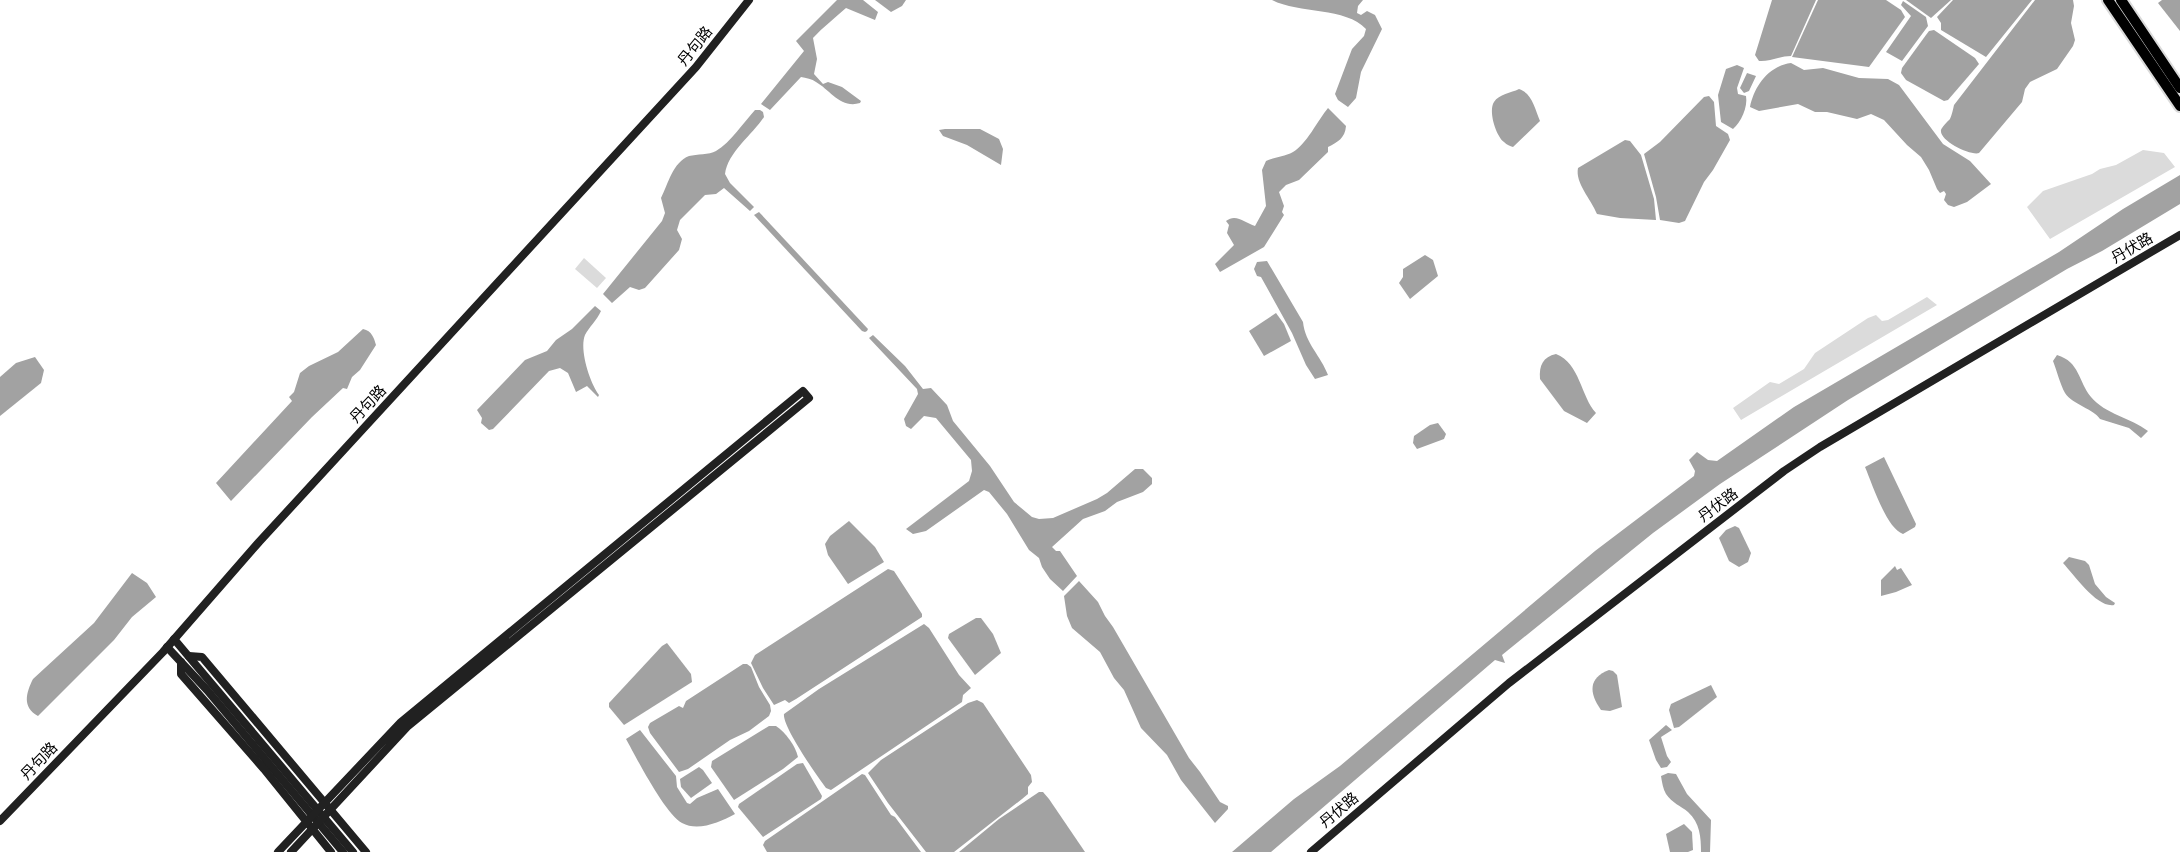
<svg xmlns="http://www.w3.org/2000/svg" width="2180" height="852" font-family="'Public Sans','Noto Sans SC',sans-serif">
<rect width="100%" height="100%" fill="#fff"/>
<g fill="#dbdbdb">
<polygon points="2143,150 2164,153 2175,167 2050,239 2027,207 2043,191 2092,174 2100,169 2116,165"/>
<polygon points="584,258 606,278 597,288 575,269"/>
<polygon points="1927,297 1937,305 1741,420 1733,408 1770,382 1779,384 1804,369 1815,353 1868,318 1876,315 1882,321 1888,320"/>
</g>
<g fill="#a2a2a2">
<path d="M837 0H863L878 12 875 20 846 8C835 18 823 27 813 38L817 59 814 74 823 84 828 82 842 87 861 101 860 103C841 109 830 90 816 82 812 79 806 78 801 77L770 110 761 104 804 51 796 41Z"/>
<polygon points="875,0 906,0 902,6 891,12"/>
<path d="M1272 0H1363L1358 6 1357 13 1361 15 1367 11 1375 15 1382 29 1361 72 1356 98 1348 107 1338 100 1335 94 1352 49 1364 36 1366 29C1346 7 1299 14 1272 0Z"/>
<path d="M1772 0H1816L1791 56C1780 56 1768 62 1759 61L1755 55Z"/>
<polygon points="1818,0 1886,0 1901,10 1905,17 1869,67 1792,57"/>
<polygon points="1906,0 1951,0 1931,18"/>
<polygon points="1953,0 2032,0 1986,57 1941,30 1941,23 1937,17"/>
<path d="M2035 0H2073L2074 6 2071 23 2075 40 2073 46 2057 69 2030 82 2025 89 2022 102 1979 153C1971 156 1939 141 1941 130 1942 127 1947 122 1950 119 1952 114 1953 110 1954 105Z"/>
<polygon points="2162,0 2180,0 2180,31 2158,3"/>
<polygon points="1903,1 1926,17 1928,26 1902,61 1886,52 1911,16 1901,5"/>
<polygon points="1934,30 1975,58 1979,64 1948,100 1944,101 1906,80 1901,73 1902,68 1926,35 1929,31"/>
<path d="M1791 63 1804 70 1823 68 1859 78 1888 79 1899 85 1943 144 1970 161 1991 184 1967 202 1954 207 1948 205 1944 200 1946 194 1944 191 1940 193 1937 189 1929 170 1921 157 1907 145 1884 120 1871 114 1857 119 1827 112H1815L1798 104 1759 111 1750 107C1754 87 1768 66 1791 63Z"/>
<path d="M1737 65 1744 68 1737 88 1738 94 1746 96C1748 107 1741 122 1733 129L1721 122 1718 95 1726 69Z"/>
<polygon points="1747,73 1756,76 1749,91 1744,93 1740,88"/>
<path d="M1519 89C1532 93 1535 109 1540 121L1513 147C1510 146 1507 145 1504 142 1496 136 1488 111 1494 102 1499 94 1511 93 1519 89Z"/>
<polygon points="1709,96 1714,102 1716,126 1728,134 1730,140 1713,170 1704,182 1685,221 1679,223 1660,220 1656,197 1644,154 1660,142 1704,97"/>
<path d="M1328 108 1346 126C1345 138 1338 142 1328 147V152L1299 180 1286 185 1279 192 1284 206 1282 212 1284 215 1264 247 1220 272 1215 264 1234 245 1227 233 1229 225 1226 221C1236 213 1245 223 1255 226L1266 206 1262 170 1266 161C1275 157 1284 157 1293 152 1306 145 1318 120 1328 108Z"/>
<path d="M755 110H760L763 112 764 117C752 135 728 152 725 174L730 183 754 207 750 211 724 188 716 194 705 195 680 220 677 230 682 239 679 250 645 288 639 290 630 287 612 303 603 294 662 221 665 213 661 198C668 184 673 162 689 156 697 154 709 155 716 151 731 142 743 123 755 110Z"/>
<polygon points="945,129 980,129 999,139 1003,149 1001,165 967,145 943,136 939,130"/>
<path d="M1625 140 1630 141 1641 155 1654 199 1656 220 1620 218 1597 214C1591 199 1575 183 1578 168Z"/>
<polygon points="2180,175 2180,204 2102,251 2067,269 1848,400 1720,484 1653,533 1502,655 1505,663 1495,660 1271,852 1232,852 1294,799 1340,766 1595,551 1694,476 1695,471 1689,460 1697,452 1708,460 1717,461 1794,407 2059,252 2123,209"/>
<polygon points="759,212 868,329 867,331 865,332 862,331 754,215"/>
<polygon points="1425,255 1433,260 1438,276 1410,299 1399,283 1403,277 1403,269"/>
<path d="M1267 261 1303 322C1305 343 1321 356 1328 375L1315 379 1306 365 1292 333 1261 277 1257 276 1254 269 1257 262Z"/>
<path d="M595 306 601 311C597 320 589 327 585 335 579 350 590 383 599 395L598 397 587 386 576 392 568 373 560 368 549 371 493 429 489 430 481 423 482 418 477 410 525 360 547 351 556 340 572 329Z"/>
<polygon points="1276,313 1284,324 1291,341 1264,356 1249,331"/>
<path d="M363 329C372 331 374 338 376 345L360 370 352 377 347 389 343 388 312 417 231 501 216 483 292 401 289 397 294 392 300 373 309 366 338 352Z"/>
<polygon points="873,335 905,366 923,389 931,388 947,405 953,421 990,466 1014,502 1032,517 1039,519 1053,518 1097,499 1107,493 1135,469 1143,469 1152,478 1152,484 1143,492 1117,502 1105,511 1083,519 1052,547 1056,551 1060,551 1077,576 1063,591 1050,579 1042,567 1039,558 1029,550 1007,514 989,492 984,490 926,531 913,534 906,529 969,481 972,471 971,460 936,418 924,416 911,429 906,426 904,419 918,394 917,389 869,338"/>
<path d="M1556 354C1580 363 1581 397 1596 413L1587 423 1564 411 1540 379C1539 365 1543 357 1556 354Z"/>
<path d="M2057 355C2080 362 2078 381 2091 397 2105 414 2131 418 2148 431L2141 438 2129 428 2100 419C2094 409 2073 405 2065 393 2060 384 2057 371 2053 361Z"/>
<polygon points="35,357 44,370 41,383 0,416 0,377 16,363"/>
<polygon points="1438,423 1446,434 1444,439 1417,449 1413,443 1414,436 1430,425"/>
<path d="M1884 457 1916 524 1915 527 1903 534C1886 528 1872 483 1865 467Z"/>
<polygon points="849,521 875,547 884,562 848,584 828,555 825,544 830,536"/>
<polygon points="1735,526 1739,528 1751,553 1748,562 1739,567 1729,561 1719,538 1726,530"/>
<path d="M2069 557 2085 561 2089 565 2095 584 2106 597 2115 603 2114 605C2097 608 2075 576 2063 563Z"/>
<polygon points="1895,566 1897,570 1901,568 1912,585 1896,592 1881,596 1881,580"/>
<polygon points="888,569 894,571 922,614 922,617 796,699 789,703 785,700 774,705 763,688 751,663 755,655"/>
<path d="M132 573 147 583 156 597 132 617 114 640 38 716C22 707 26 693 33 679L94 623Z"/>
<polygon points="1079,581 1098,602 1105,616 1113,627 1189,758 1200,772 1220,802 1228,806 1228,809 1215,823 1181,780 1167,755 1141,728 1124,690 1114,678 1100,652 1072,628 1067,616 1064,596"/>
<polygon points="976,618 981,618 993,634 1001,653 975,675 948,638 949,634"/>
<path d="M924 624 929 628 959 675 971 688 963 695 962 702 831 790 826 788C817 776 782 726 784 714L819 689Z"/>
<polygon points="667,643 691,674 692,682 624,725 609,707 609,703 662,646"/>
<polygon points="743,664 747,664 751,667 759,687 770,705 771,711 769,716 749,731 730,740 688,769 679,772 650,733 648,727 650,723 679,706 683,708 686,701"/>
<path d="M1609 670 1613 671 1617 675 1622 707 1610 711 1601 710C1589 693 1588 678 1609 670Z"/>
<polygon points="1711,685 1717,697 1679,727 1674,728 1669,710 1671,704"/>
<polygon points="977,700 983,703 1031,775 1032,782 1028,787 1028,794 1022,799 954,852 926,852 888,803 868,773 881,760 968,703"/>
<polygon points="1666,725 1672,730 1661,737 1667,756 1671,762 1667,767 1661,768 1656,760 1649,740"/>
<path d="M769 726H776C786 733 795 745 798 757L783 769 734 800 711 767 712 761Z"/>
<path d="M640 730 676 776 677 787 687 803 690 804 697 798 718 789 735 814C720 822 698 832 682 823 665 814 636 757 626 739Z"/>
<polygon points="803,763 822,796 821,799 763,837 738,807 739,804 797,764"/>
<polygon points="699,767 703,770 712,783 691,798 681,787 680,779"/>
<path d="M1668 773 1676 774 1687 794 1711 820 1710 852H1701C1701 837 1700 823 1688 812 1681 806 1672 803 1666 794 1663 789 1662 782 1661 776Z"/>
<polygon points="862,774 865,775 891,815 895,817 921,852 767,852 763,845 765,841"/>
<polygon points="1039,792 1043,792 1049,799 1085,852 959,852 999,819"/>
<polygon points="1684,824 1692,832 1693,850 1688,852 1670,852 1666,834"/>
</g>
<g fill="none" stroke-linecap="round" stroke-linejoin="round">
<defs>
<g id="highway">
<polyline points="2108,0 2180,106"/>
<polyline points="2121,0 2180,88"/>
</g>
</defs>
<use href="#highway" stroke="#dbdbdb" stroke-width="14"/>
<g stroke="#212121" stroke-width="8">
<polyline points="174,639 353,852"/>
<polyline points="167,647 207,690 343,852"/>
<polyline points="189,656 202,657 366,852"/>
<polyline points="181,662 181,674 264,769 331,852"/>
<polyline points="0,821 163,652 259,542 696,67 749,0"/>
<polyline points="278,852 401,722 803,391 809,398 407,727 291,852"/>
<polyline points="1311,852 1509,683 1784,471 1820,447 2180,235"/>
</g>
<use href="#highway" stroke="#000" stroke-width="10"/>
</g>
<g text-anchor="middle" stroke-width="4.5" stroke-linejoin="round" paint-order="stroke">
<g font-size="15" fill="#000" stroke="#fff">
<text transform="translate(695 46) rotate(-51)" y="5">丹句路</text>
<text transform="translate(2132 248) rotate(-30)" y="5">丹伏路</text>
<text transform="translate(368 404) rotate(-47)" y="5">丹句路</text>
<text transform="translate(1718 505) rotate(-37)" y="5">丹伏路</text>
<text transform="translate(39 761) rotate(-46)" y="5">丹句路</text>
<text transform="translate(1339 810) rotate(-40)" y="5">丹伏路</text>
</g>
</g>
</svg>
